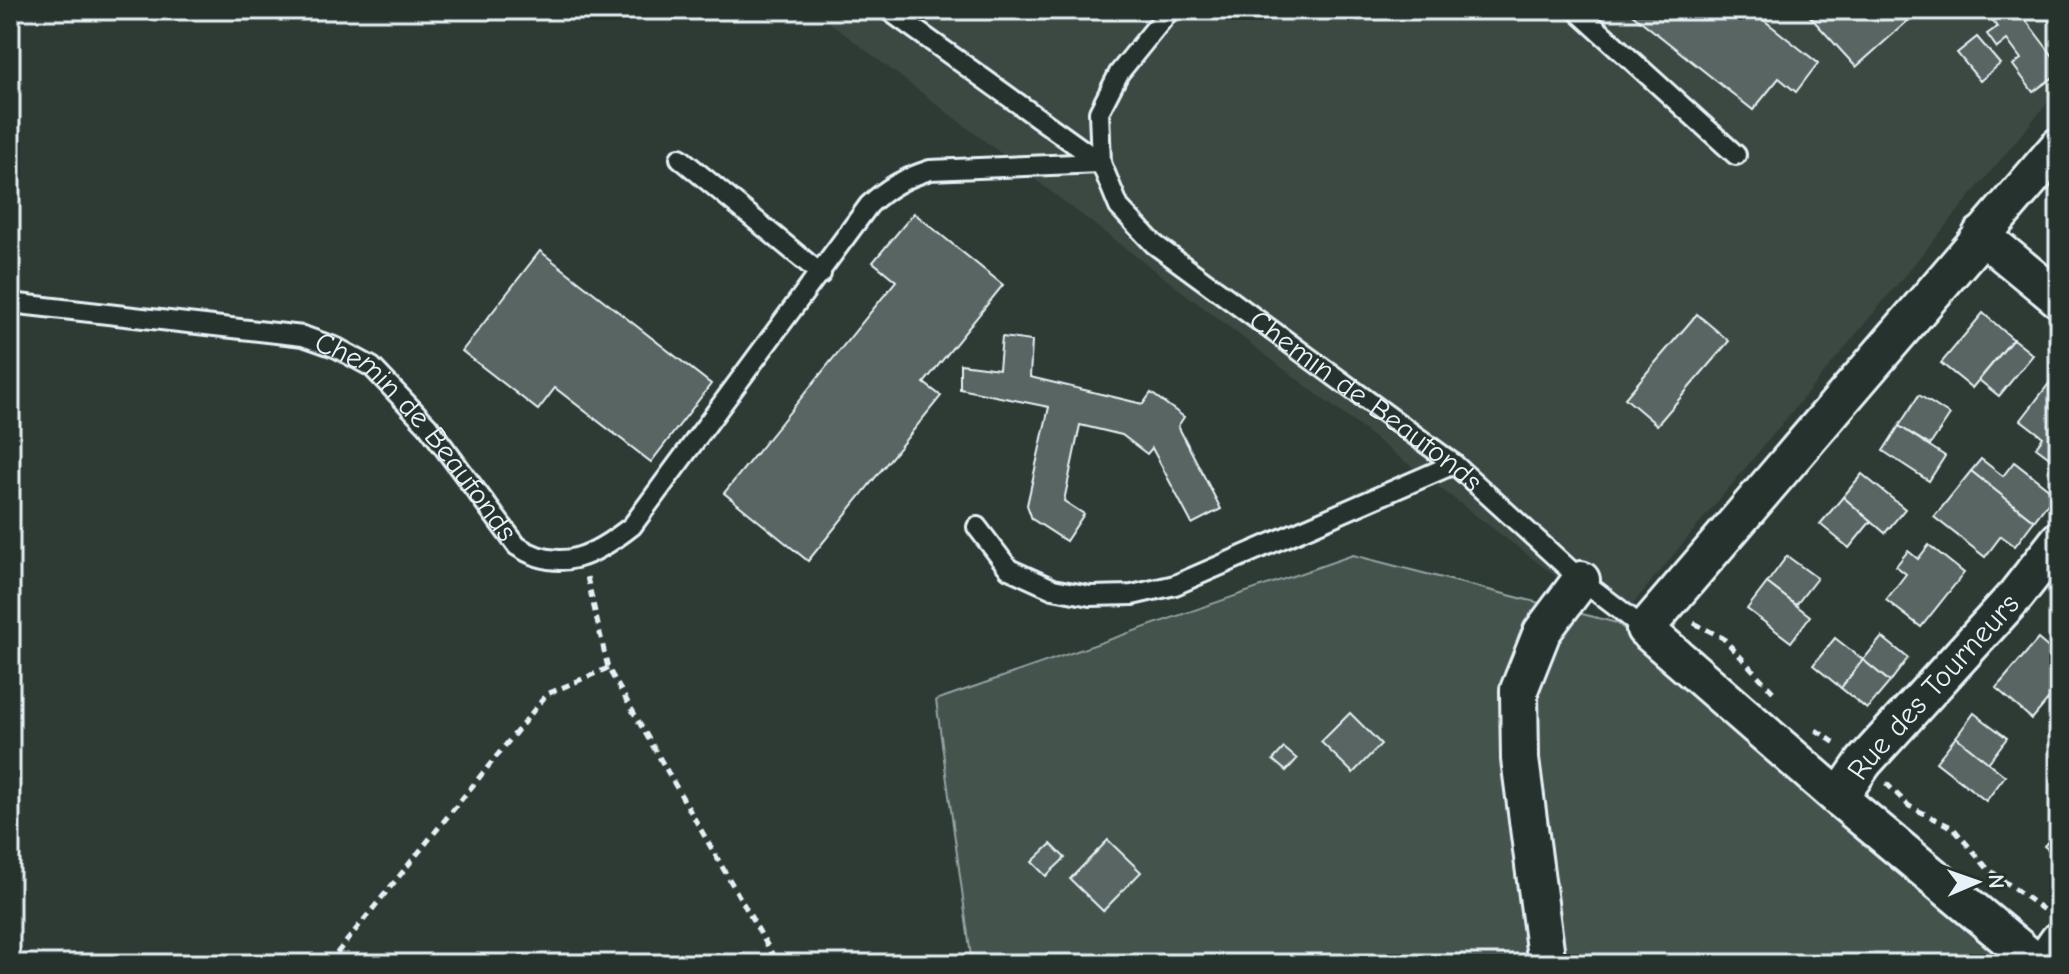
<svg xmlns="http://www.w3.org/2000/svg" width="2069" height="974" font-family="'Comic Neue',sans-serif">
<rect width="100%" height="100%" fill="#2e3b35"/>
<filter id="ink" filterUnits="userSpaceOnUse"><feTurbulence type="fractalNoise" baseFrequency=".0125" numOctaves="2"/><feDisplacementMap in="SourceGraphic" scale="16" xChannelSelector="R" yChannelSelector="G"/><feConvolveMatrix kernelMatrix="1 2 1 2 8 2 1 2 1" color-interpolation-filters="sRGB"/></filter>
<g filter="url(#ink)">
<polygon fill="#3b4843" points="813,10 2059,10 2059,89 1617,623"/>
<polygon fill="#45524e" stroke="#96a2a3" stroke-width="2" points="1353,555 1617,623 2018,964 972,964 936,700"/>
<g fill="#596563" stroke="#e8f1f8" stroke-width="2">
<polygon points="1627,10 1751,10 1818,63 1796,92 1779,78 1753,110"/>
<polygon points="1804,10 1920,10 1856,67"/>
<polygon points="1985,10 2018,10 2059,64 2059,73 2033,92 2013,65 2021,59 2007,40 1997,48 1987,34 1997,27"/>
<polygon points="1977,37 2000,64 1980,81 1957,53"/>
<polygon points="914,213 1003,285 924,383 941,396 808,561 724,493 896,281 873,262"/>
<polygon points="540,251 711,384 651,462 555,388 538,410 462,351"/>
<polygon points="1983,313 2013,339 1972,388 1941,363"/>
<polygon points="1697,314 1729,341 1657,425 1625,398"/>
<polygon points="1002,337 1032,341 1030,377 1143,404 1151,393 1184,417 1178,426 1221,509 1192,524 1152,448 1147,454 1122,435 1080,425 1064,501 1084,514 1066,541 1032,519 1027,505 1049,407 960,389 960,364 999,369"/>
<polygon points="2013,339 2033,355 1999,396 1979,380"/>
<polygon points="2054,377 2059,381 2059,464 2036,447 2043,437 2021,420"/>
<polygon points="1919,395 1950,415 1930,445 1899,426"/>
<polygon points="1899,426 1945,456 1929,481 1883,451"/>
<polygon points="1981,459 2003,476 2014,462 2055,494 2034,521 1971,471"/>
<polygon points="1971,471 2034,521 2015,546 2001,536 1985,557 1934,517"/>
<polygon points="1862,474 1905,509 1885,533 1843,497"/>
<polygon points="1843,497 1871,521 1849,548 1820,524"/>
<polygon points="1929,545 1964,573 1921,627 1886,600 1906,574 1896,566 1908,551 1918,559"/>
<polygon points="1787,556 1817,578 1796,605 1767,583"/>
<polygon points="1767,583 1810,616 1791,642 1747,609"/>
<polygon points="1882,637 1908,658 1890,682 1863,660"/>
<polygon points="1835,638 1863,660 1841,688 1813,665"/>
<polygon points="2038,639 2059,657 2059,687 2032,719 1996,688"/>
<polygon points="1863,660 1890,682 1867,709 1841,688"/>
<polygon points="1350,713 1381,744 1353,773 1321,742"/>
<polygon points="1974,713 2007,738 1988,763 1956,737"/>
<polygon points="1956,737 2005,776 1986,801 1936,762"/>
<polygon points="1284,748 1297,759 1286,771 1273,760"/>
<polygon points="2059,829 2059,859 2044,846"/>
<polygon points="1108,840 1141,872 1103,911 1070,879"/>
<polygon points="1051,844 1065,858 1046,876 1032,862"/>
</g>
<g fill="none" stroke-linecap="round" stroke-linejoin="round">
<defs>
<g id="lane">
<polyline points="888,10 1101,163"/>
<path id="s1" d="M1170 10 1119 73 1099 112 1101 163 1119 207 1154 244 1454 464 1581 580 1645 629"/>
<polyline points="1576,10 1736,155"/>
<polyline points="680,158 821,274"/>
<path id="s2" d="M10 303 303 336 337 348 372 367 428 426 517 546C561 575 595 555 632 526L869 205C888 187 905 178 930 170L1101 163"/>
<polyline points="977,527 1009,569 1053,589 1090,596 1132,595 1175,585 1454,464"/>
</g>
<g id="street">
<polyline points="1981,235 2059,299"/>
<path id="s3" d="M1839 798 1864 762 2016 595 2059 540"/>
<polyline points="1547,964 1520,759 1519,690 1542,632 1581,580"/>
<polyline points="2038,964 1839,798 1645,629 2059,146"/>
<polyline points="2042,964 2059,940"/>
</g>
</defs>
<use href="#lane" stroke="#e8f1f8" stroke-width="24"/>
<use href="#street" stroke="#e8f1f8" stroke-width="42"/>
<g stroke="#e8f1f8" stroke-width="5" stroke-dasharray="8 6" stroke-linecap="butt">
<polyline points="587,577 608,668 778,964"/>
<polyline points="1694,623 1723,638 1776,695"/>
<polyline points="1816,730 1838,745"/>
<polyline points="1886,783 1909,806 1953,828 1988,869 2045,911"/>
<polyline points="328,964 547,694 608,668"/>
</g>
<use href="#lane" stroke="#26332d" stroke-width="18"/>
<use href="#street" stroke="#26332d" stroke-width="36"/>
</g>
</g>
<g text-anchor="middle" stroke-width="8" stroke-linejoin="round" paint-order="stroke">
<g font-size="30" fill="#e8f1f8" stroke="#26332d">
<text dy="10" stroke="none"><textPath href="#s1" startOffset="538">Chemin de Beaufonds</textPath></text>
<text dy="10" stroke="none"><textPath href="#s2" startOffset="450">Chemin de Beaufonds</textPath></text>
<text dy="10" stroke="none"><textPath href="#s3" startOffset="146">Rue des Tourneurs</textPath></text>
</g>
</g>
<rect width="2069" height="974" fill="none" stroke="#26332d" stroke-width="40"/>
<rect x="20" y="20" width="2029" height="934" fill="none" stroke="#e8f1f8" stroke-width="3" filter="url(#ink)"/>
<g transform="translate(1977 882) rotate(88)" stroke="#26332d" stroke-width="6" paint-order="stroke">
<path d="M0-6L14 30L0 20L-14 30Z" fill="#e8f1f8"/>
<text y="-12" font-size="22" font-weight="bold" text-anchor="middle" fill="#e8f1f8">N</text>
</g>
</svg>
